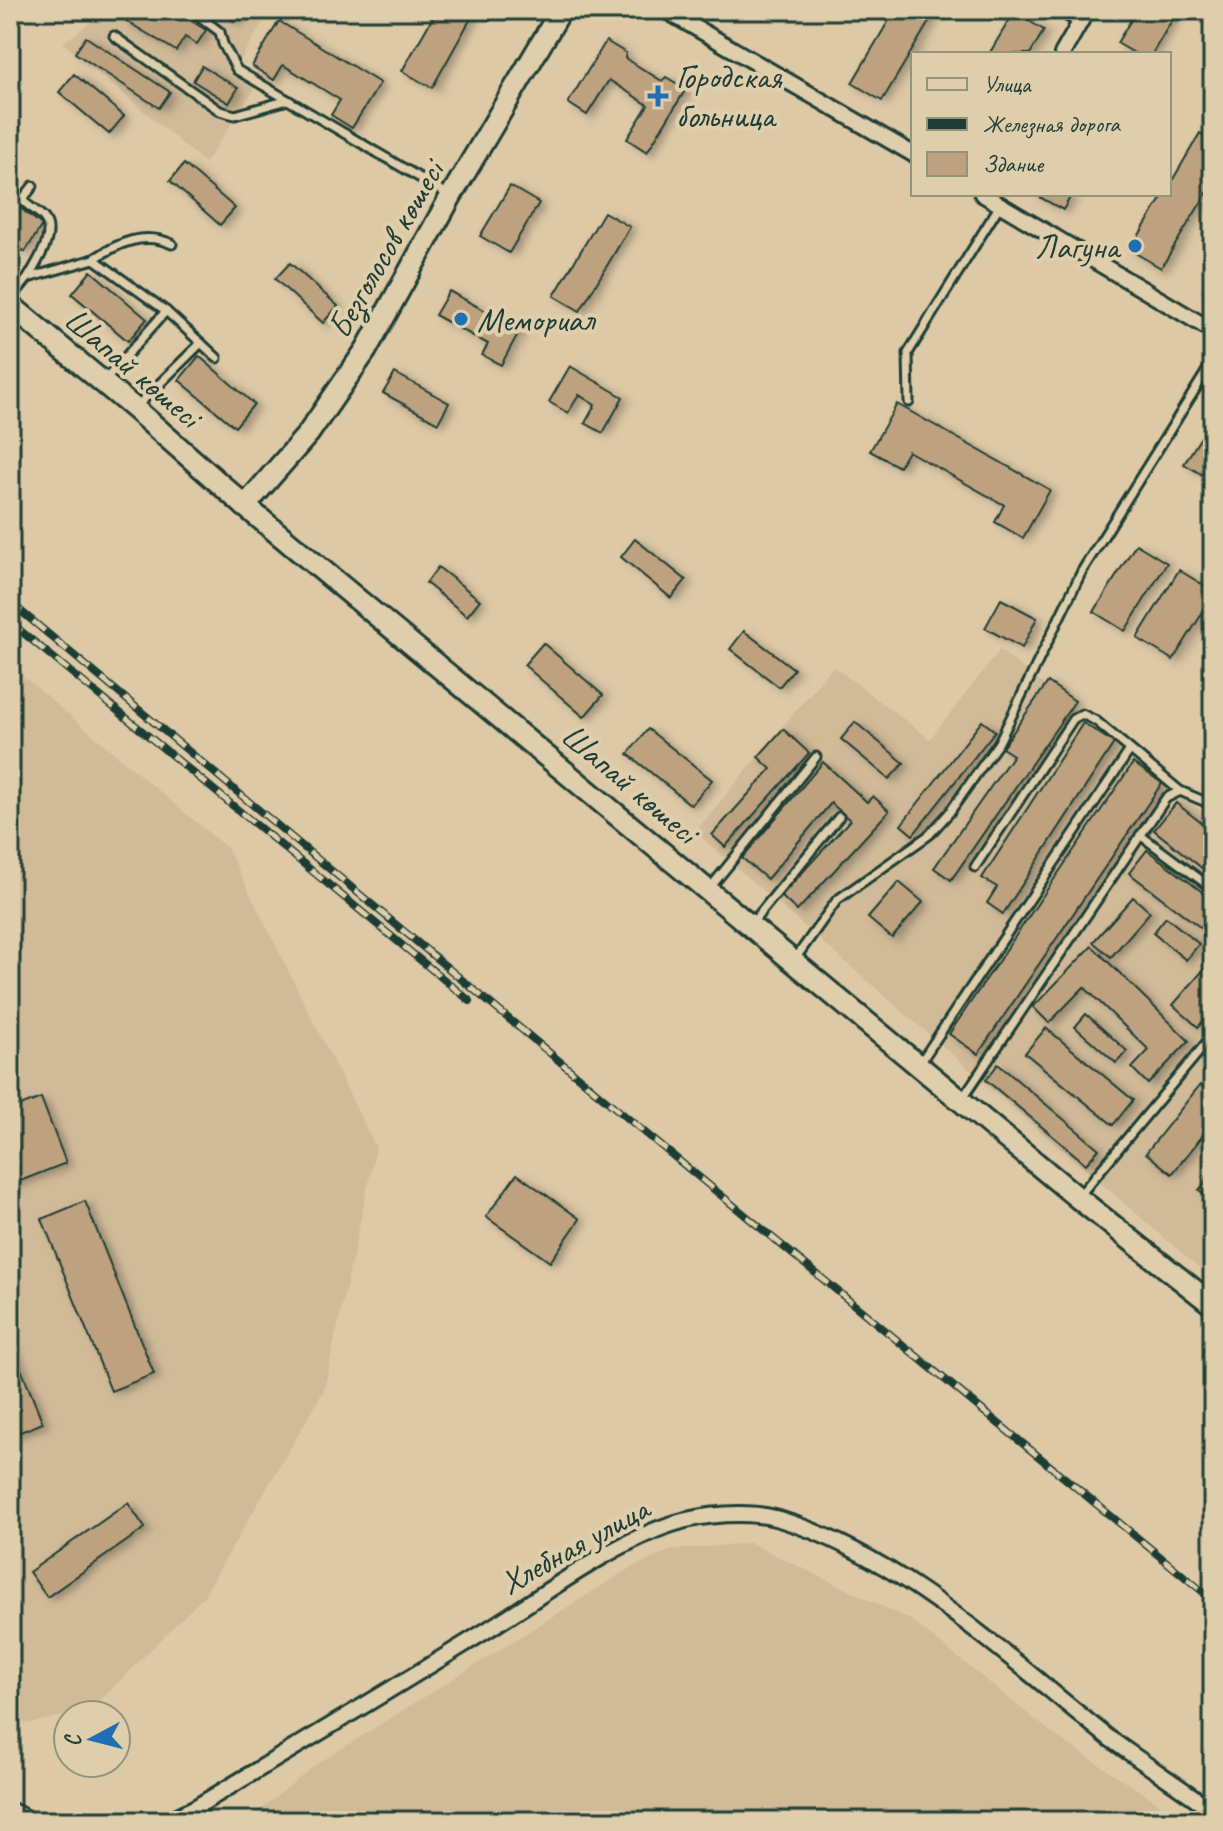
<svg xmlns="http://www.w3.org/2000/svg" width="1223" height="1831" font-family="Caveat,sans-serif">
<defs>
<filter id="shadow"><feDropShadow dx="5.5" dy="3" stdDeviation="4" flood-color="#0004"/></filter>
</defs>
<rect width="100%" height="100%" fill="#dec9a6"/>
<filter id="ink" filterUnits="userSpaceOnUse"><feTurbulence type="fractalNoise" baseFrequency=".0125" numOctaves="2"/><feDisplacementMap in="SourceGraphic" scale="16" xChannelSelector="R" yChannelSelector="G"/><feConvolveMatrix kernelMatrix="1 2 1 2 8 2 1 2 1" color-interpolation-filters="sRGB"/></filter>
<g filter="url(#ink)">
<g fill="#d0ba98">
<polygon points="107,10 270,10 233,72 255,88 205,163 63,43"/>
<polygon points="1000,650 1213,820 1213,1280 695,832 833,666 930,739"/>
<polygon points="10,665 228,849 376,1148 324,1390 204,1596 91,1710 27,1724 10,1715"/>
<polygon points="750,1543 911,1620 1057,1737 1186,1821 247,1821 314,1766 630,1568 672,1550"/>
</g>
<g fill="#bea27f" stroke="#1f3d34" stroke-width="2" filter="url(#shadow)">
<polygon points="128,10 141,10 154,18 159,10 173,10 206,30 197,44 185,37 176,51 123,19"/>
<polygon points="219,10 245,10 235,22"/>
<polygon points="437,10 475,11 432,88 402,71"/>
<polygon points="895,10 936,10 882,101 852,83"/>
<polygon points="1137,10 1178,10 1152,54 1136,54 1117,43"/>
<polygon points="1014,12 1044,30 1030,54 989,54"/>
<polygon points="279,21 380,83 352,128 331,115 340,100 283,65 274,80 252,66"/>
<polygon points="86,37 170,92 159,108 75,53"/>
<polygon points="606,41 626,53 625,58 662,81 666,77 686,89 647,152 627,139 648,105 609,80 587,115 568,103"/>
<polygon points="202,66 238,88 229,103 193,81"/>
<polygon points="74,74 124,116 109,134 59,92"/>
<polygon points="1200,133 1213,141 1213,183 1161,268 1130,250 1164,194 1169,194 1169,186"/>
<polygon points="184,164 235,208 220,225 170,181"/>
<polygon points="510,186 539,203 509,253 480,236"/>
<polygon points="1034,194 1072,194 1063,210"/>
<polygon points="10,200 42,225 25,252 10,240"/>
<polygon points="604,212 630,227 580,311 554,296"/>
<polygon points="290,263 338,306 323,323 275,279"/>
<polygon points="91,271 147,319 128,341 72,294"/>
<polygon points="1213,272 1213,296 1203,290"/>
<polygon points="449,291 520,330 501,365 482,355 488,344 435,315"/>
<polygon points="199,356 254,404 235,427 179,380"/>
<polygon points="570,366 623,397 603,433 585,423 595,405 579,395 568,413 549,402"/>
<polygon points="395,373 449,403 438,423 383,393"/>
<polygon points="897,404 1050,490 1023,538 995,522 1004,505 908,451 899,467 870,451"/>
<polygon points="1204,432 1213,437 1213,481 1184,464"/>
<polygon points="635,539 686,580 671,598 621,557"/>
<polygon points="1136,544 1167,563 1125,631 1094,612"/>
<polygon points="438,567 480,600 467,616 426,583"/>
<polygon points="1179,570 1213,591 1213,596 1173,660 1137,638"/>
<polygon points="1001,599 1037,618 1022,648 985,628"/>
<polygon points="744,631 794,669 779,687 730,649"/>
<polygon points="543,643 603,695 584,717 524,665"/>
<polygon points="1213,659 1213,678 1205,673"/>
<polygon points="1048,682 1075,701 951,880 934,868 1013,755 1002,748"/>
<polygon points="982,721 995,731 913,835 901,825"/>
<polygon points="855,722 904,763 889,779 841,739"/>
<polygon points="1083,723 1114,743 1003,914 987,903 997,887 982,878"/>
<polygon points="648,729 712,780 691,805 628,754"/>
<polygon points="783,729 809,753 725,847 712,835 771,769 758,757"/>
<polygon points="823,762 867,802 873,796 889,811 797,911 781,896 850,820 831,803 767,879 742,858"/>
<polygon points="1133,763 1162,783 978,1054 949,1034"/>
<polygon points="1176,803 1213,832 1213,877 1154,830"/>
<polygon points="1147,850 1213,900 1213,937 1129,873"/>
<polygon points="899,882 923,902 892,938 868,918"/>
<polygon points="1133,897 1150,912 1111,957 1093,942"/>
<polygon points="1166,917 1199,944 1186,960 1153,933"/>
<polygon points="1092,946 1189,1041 1148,1084 1132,1068 1149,1050 1084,987 1049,1023 1033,1007"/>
<polygon points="1213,959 1213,1010 1198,1027 1173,1005"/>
<polygon points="1086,1014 1127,1051 1116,1063 1075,1027"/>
<polygon points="1046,1028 1133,1100 1113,1125 1025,1053"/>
<polygon points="998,1064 1099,1149 1086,1164 986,1080"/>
<polygon points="1200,1085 1213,1095 1213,1123 1172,1174 1146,1153"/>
<polygon points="41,1098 66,1163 10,1185 10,1110"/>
<polygon points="517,1174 580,1219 550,1262 486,1217"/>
<polygon points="1213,1174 1213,1202 1199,1190"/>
<polygon points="85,1201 154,1374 111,1391 42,1219"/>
<polygon points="10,1342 43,1423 10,1436"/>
<polygon points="128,1503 145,1528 47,1597 29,1572"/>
</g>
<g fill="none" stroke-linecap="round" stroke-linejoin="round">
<defs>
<g id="lane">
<polyline points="191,10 220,32 223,44 237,70 449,195"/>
<polyline points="1056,10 1080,24"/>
<polyline points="114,36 220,111 235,115 288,100"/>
<path d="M94 259C118 243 144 231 172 244"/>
<path d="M28 278C36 263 58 233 43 217 37 211 28 206 22 200L33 186"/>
<polyline points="10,300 28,278 94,259 166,311 105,380"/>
<polyline points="201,343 217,358"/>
<polyline points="909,402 908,353 1000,205"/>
<polyline points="137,406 201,343 166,311"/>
<polyline points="1140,835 1213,889"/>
<polyline points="975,867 1073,719 1082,714 1096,721 1180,791"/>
<polyline points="710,888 816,757"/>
<polyline points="752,923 839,817"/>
<polyline points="795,959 837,900 929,835 949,813 999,742 1082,571 1213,361"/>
<polyline points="920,1063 1130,750"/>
<polyline points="962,1099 1166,798 1180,791 1213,805"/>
<polyline points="1079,1196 1213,1035"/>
</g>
<g id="street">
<polyline points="665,10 913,154"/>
<polyline points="1062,54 1087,10"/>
<polyline points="982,194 1213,331"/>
<polyline points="10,1810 31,1821"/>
<path d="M167 1821 196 1807C292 1749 389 1691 484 1632 542 1596 609 1545 672 1524 703 1514 748 1510 779 1519 904 1557 1009 1659 1109 1738 1143 1763 1179 1786 1213 1811"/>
</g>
<g id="secondary">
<polyline points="10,305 135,409 245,506 1078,1198 1213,1305"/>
<polyline points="245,506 308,434 366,350 451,196 561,10"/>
</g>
</defs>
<use href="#lane" stroke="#1f3d34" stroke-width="13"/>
<use href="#street" stroke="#1f3d34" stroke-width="20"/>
<use href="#secondary" stroke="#1f3d34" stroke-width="26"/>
<use href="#lane" stroke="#dfceac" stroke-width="7"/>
<use href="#street" stroke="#dfceac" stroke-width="14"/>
<use href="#secondary" stroke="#dfceac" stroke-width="20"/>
<defs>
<g id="rail">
<polyline points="10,602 649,1136 1213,1600"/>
<polyline points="10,622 470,1001"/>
</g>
</defs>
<use href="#rail" stroke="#1f3d34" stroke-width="8"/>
<use href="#rail" stroke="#dfceac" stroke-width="5" stroke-dasharray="15" stroke-linecap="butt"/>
</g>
</g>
<g fill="#1f6fb2" stroke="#dfceac" stroke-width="3">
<path d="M654 84h8v8h8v8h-8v8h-8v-8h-8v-8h8z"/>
<circle cx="1135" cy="246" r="8"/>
<circle cx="461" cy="319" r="8"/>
</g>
<g text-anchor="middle" stroke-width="8" stroke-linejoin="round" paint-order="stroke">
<g font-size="34" fill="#1f3d34" stroke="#dfceac" text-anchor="start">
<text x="676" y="88">Городская<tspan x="676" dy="39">больница</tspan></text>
<text x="1119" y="258" text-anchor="end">Лагуна</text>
<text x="477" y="331">Мемориал</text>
</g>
<g font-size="34" fill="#1f3d34" stroke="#dfceac">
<text transform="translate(385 249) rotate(-60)" y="12">Безголосов көшесі</text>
<text transform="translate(133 367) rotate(40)" y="12">Шапай көшесі</text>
<text transform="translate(630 783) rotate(40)" y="12">Шапай көшесі</text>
<text transform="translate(574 1545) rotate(-29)" y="12">Хлебная улица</text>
</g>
</g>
<rect width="1223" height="1831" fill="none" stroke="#dfceac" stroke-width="40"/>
<rect x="20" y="20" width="1183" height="1791" fill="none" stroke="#1f3d34" stroke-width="3" filter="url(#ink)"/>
<rect x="911" y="52" width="260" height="144" fill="#dfceac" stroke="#92947c" stroke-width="2"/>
<rect x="927" y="78" width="40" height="12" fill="#dfceac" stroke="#92947c" stroke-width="2"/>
<text x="983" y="92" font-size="24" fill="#1f3d34">Улица</text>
<rect x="927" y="118" width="40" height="12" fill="#1f3d34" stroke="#92947c" stroke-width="2"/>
<text x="983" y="132" font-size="24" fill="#1f3d34">Железная дорога</text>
<rect x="927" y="152" width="40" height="24" fill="#bea27f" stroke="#92947c" stroke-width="2"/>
<text x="983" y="172" font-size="24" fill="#1f3d34">Здание</text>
<g transform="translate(92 1739) rotate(263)"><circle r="38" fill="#dfceac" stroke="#92947c" stroke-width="2"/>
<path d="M0-6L14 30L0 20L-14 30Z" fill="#1f6fb2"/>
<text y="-12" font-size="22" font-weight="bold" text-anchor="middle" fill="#1f3d34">С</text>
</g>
</svg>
